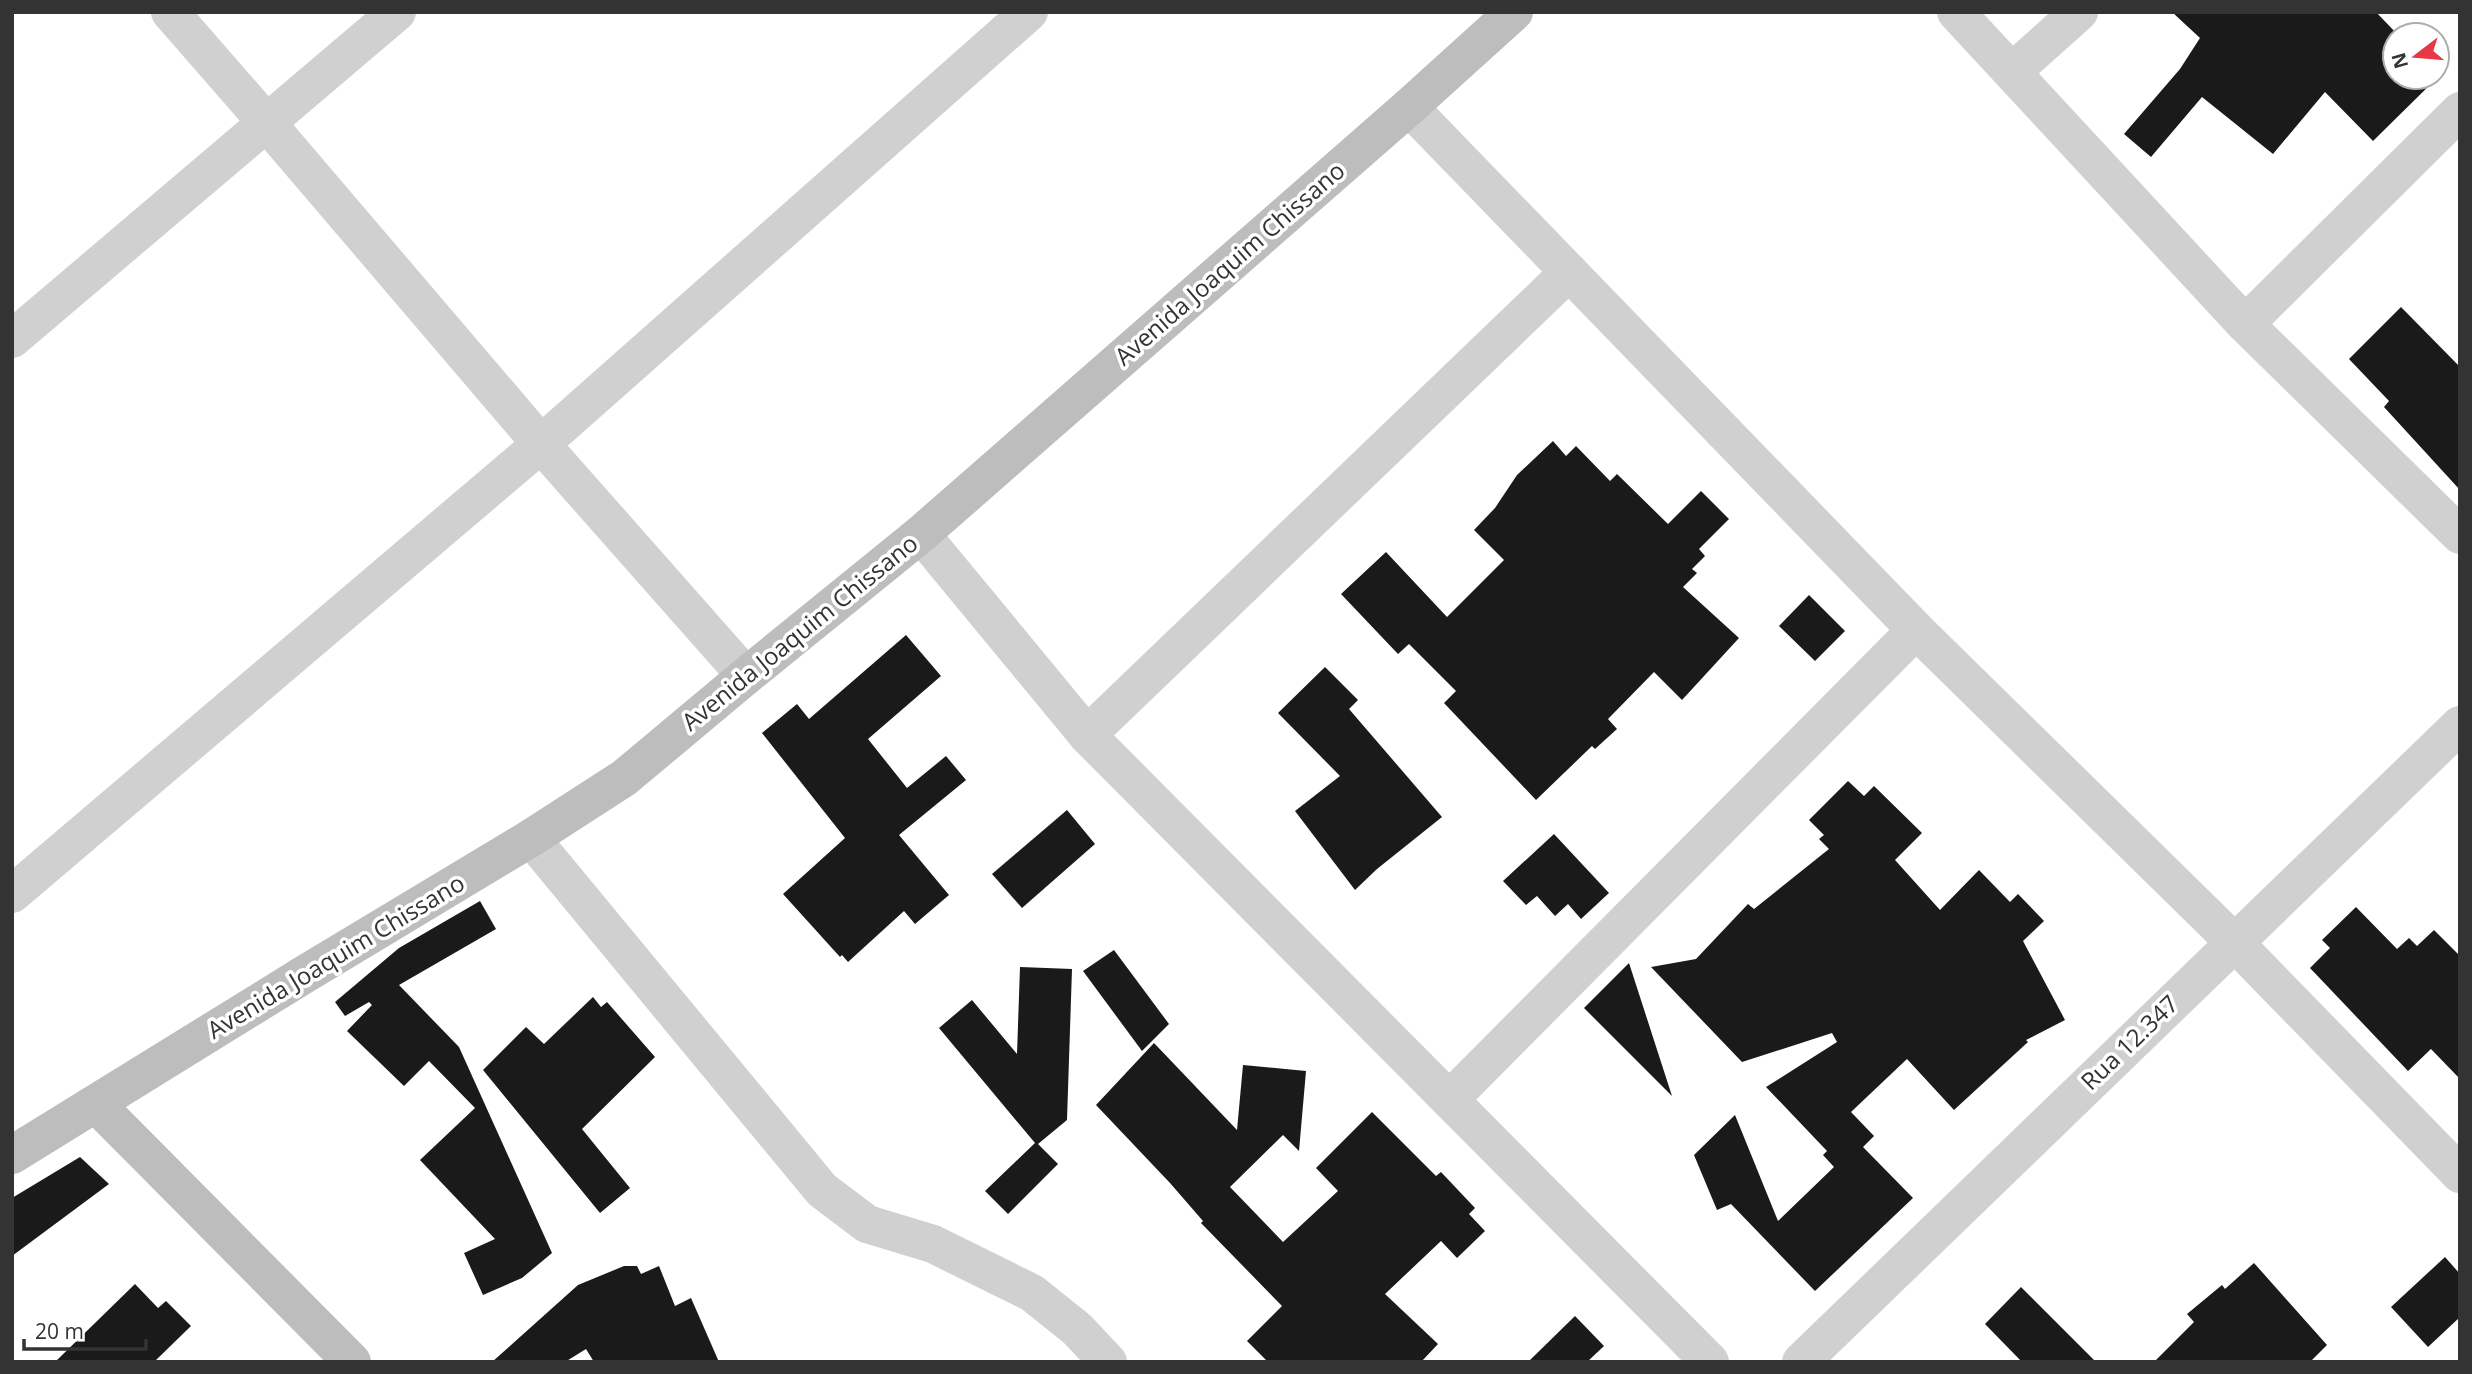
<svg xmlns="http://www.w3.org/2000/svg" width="2472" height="1374" font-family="'Open Sans',sans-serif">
<rect width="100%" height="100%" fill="#fff"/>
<g fill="#1a1a1a">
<polygon points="2172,12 2376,12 2398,35 2395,35 2395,77 2437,77 2437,74 2439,76 2373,141 2325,92 2273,154 2202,97 2151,157 2124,134 2180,69 2200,38"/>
<polygon points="2401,307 2460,367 2460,490 2384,407 2389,401 2349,359"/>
<polygon points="1553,441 1566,456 1576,446 1610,481 1617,474 1668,524 1701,491 1729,519 1699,549 1705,556 1692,569 1697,573 1683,587 1739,638 1682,700 1654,672 1608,719 1617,729 1595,749 1592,746 1536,800 1444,703 1456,691 1409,644 1398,654 1341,594 1386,552 1447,617 1504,560 1474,530 1495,508 1517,475"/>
<polygon points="1809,595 1845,631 1815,661 1779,626"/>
<polygon points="906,635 941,676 868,739 907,788 946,756 966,780 899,835 949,895 915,924 904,911 848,962 842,955 840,957 783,894 845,838 762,733 797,704 809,719"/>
<polygon points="1325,667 1358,700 1349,709 1442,817 1377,869 1355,890 1295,811 1340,776 1278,713"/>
<polygon points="1848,781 1864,796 1874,786 1922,833 1895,860 1940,910 1979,870 2010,902 2018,894 2044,921 2023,941 2065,1020 2026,1040 2028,1042 1954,1110 1907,1059 1851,1112 1874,1136 1863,1147 1913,1198 1815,1291 1731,1204 1717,1210 1694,1155 1735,1115 1778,1221 1834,1167 1823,1155 1827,1151 1766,1087 1837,1042 1832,1033 1742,1062 1651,967 1696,959 1748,904 1754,909 1829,849 1819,839 1824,835 1809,820"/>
<polygon points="1067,810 1095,844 1022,908 992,874"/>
<polygon points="1554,834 1609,893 1581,919 1568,904 1555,916 1537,896 1526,905 1503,881"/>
<polygon points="480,901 496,929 399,985 459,1047 552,1253 522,1278 483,1295 464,1253 495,1239 420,1160 475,1108 429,1061 404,1086 347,1031 372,1005 369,1002 345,1016 335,1002 399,948"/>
<polygon points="2356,907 2397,949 2409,938 2417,946 2434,930 2460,956 2460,1079 2431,1049 2408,1071 2310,968 2330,948 2322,940"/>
<polygon points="1114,950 1169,1024 1142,1051 1083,971"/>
<polygon points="1629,963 1672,1096 1584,1008"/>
<polygon points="1020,967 1072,969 1067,1120 1038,1144 1058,1164 1008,1214 985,1191 1035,1143 939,1028 972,1000 1017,1054"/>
<polygon points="593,997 601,1007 607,1002 655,1057 582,1129 630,1188 600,1213 483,1070 526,1027 544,1044"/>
<polygon points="1154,1043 1237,1130 1243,1065 1306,1071 1299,1151 1283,1135 1230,1187 1283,1242 1338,1191 1316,1168 1372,1112 1436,1176 1441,1172 1475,1208 1469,1214 1485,1231 1457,1258 1441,1241 1385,1294 1438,1344 1421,1362 1268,1362 1247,1341 1282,1306 1201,1223 1203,1221 1170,1183 1096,1105"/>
<polygon points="80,1157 109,1184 12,1256 12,1198"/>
<polygon points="2445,1257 2460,1274 2460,1317 2428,1347 2391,1307"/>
<polygon points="2254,1263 2327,1345 2310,1362 2154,1362 2194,1322 2187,1314 2222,1285 2225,1289"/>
<polygon points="624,1266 637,1266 641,1274 659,1266 675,1306 691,1298 719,1362 594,1362 586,1349 565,1362 492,1362 578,1285"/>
<polygon points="135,1284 158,1308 166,1301 191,1326 154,1362 55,1362"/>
<polygon points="2021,1287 2096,1362 2022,1362 1985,1324"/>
<polygon points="1575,1316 1604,1346 1587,1362 1528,1362"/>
</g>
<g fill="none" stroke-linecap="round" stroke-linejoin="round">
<g stroke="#d0d0d0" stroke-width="38">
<polyline points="170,12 266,122 541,444 746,676"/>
<polyline points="1956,12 2245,324 2460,535"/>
<polyline points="2012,72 2079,12"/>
<polyline points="1409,107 1916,630 2234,942 2460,1174"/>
<polyline points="2245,324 2460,111"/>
<polyline points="12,339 397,12"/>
<polyline points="921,534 1087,735 1710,1362"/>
<polyline points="1087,735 1569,272"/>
<polyline points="531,838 822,1190 867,1224 933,1244 1032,1293 1077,1329 1108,1362"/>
<polyline points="12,894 541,444 1029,12"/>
<polyline points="1451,1098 1916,630"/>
<polyline points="1801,1362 2460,725"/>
</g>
<g stroke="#bdbdbd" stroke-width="38">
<polyline points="97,1105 352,1362"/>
<polyline points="12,1155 305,974 531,838 624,778 746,676 921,534 1409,107 1514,12"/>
</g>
</g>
<g text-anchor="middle" stroke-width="7" stroke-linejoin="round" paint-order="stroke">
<g font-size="24" fill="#333" stroke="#fff">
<text transform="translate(1230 264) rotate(-41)" y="8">Avenida Joaquim Chissano</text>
<text transform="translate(800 633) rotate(-39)" y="8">Avenida Joaquim Chissano</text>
<text transform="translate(336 957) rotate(-31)" y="8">Avenida Joaquim Chissano</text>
<text transform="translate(2130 1043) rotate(-44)" y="8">Rua 12.347</text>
</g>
</g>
<rect width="2472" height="1374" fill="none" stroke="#333333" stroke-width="28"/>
<g transform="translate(2416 56) rotate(254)"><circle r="33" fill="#ffffff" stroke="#adadad" stroke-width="2"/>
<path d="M0-5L12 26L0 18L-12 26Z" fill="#e63946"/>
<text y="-10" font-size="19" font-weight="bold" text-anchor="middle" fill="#333333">N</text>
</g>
<path d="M24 1339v10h122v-10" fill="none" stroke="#333333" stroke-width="3.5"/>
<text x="35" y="1339" font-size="21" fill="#333333" stroke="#ffffff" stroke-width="5" paint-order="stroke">20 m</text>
</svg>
